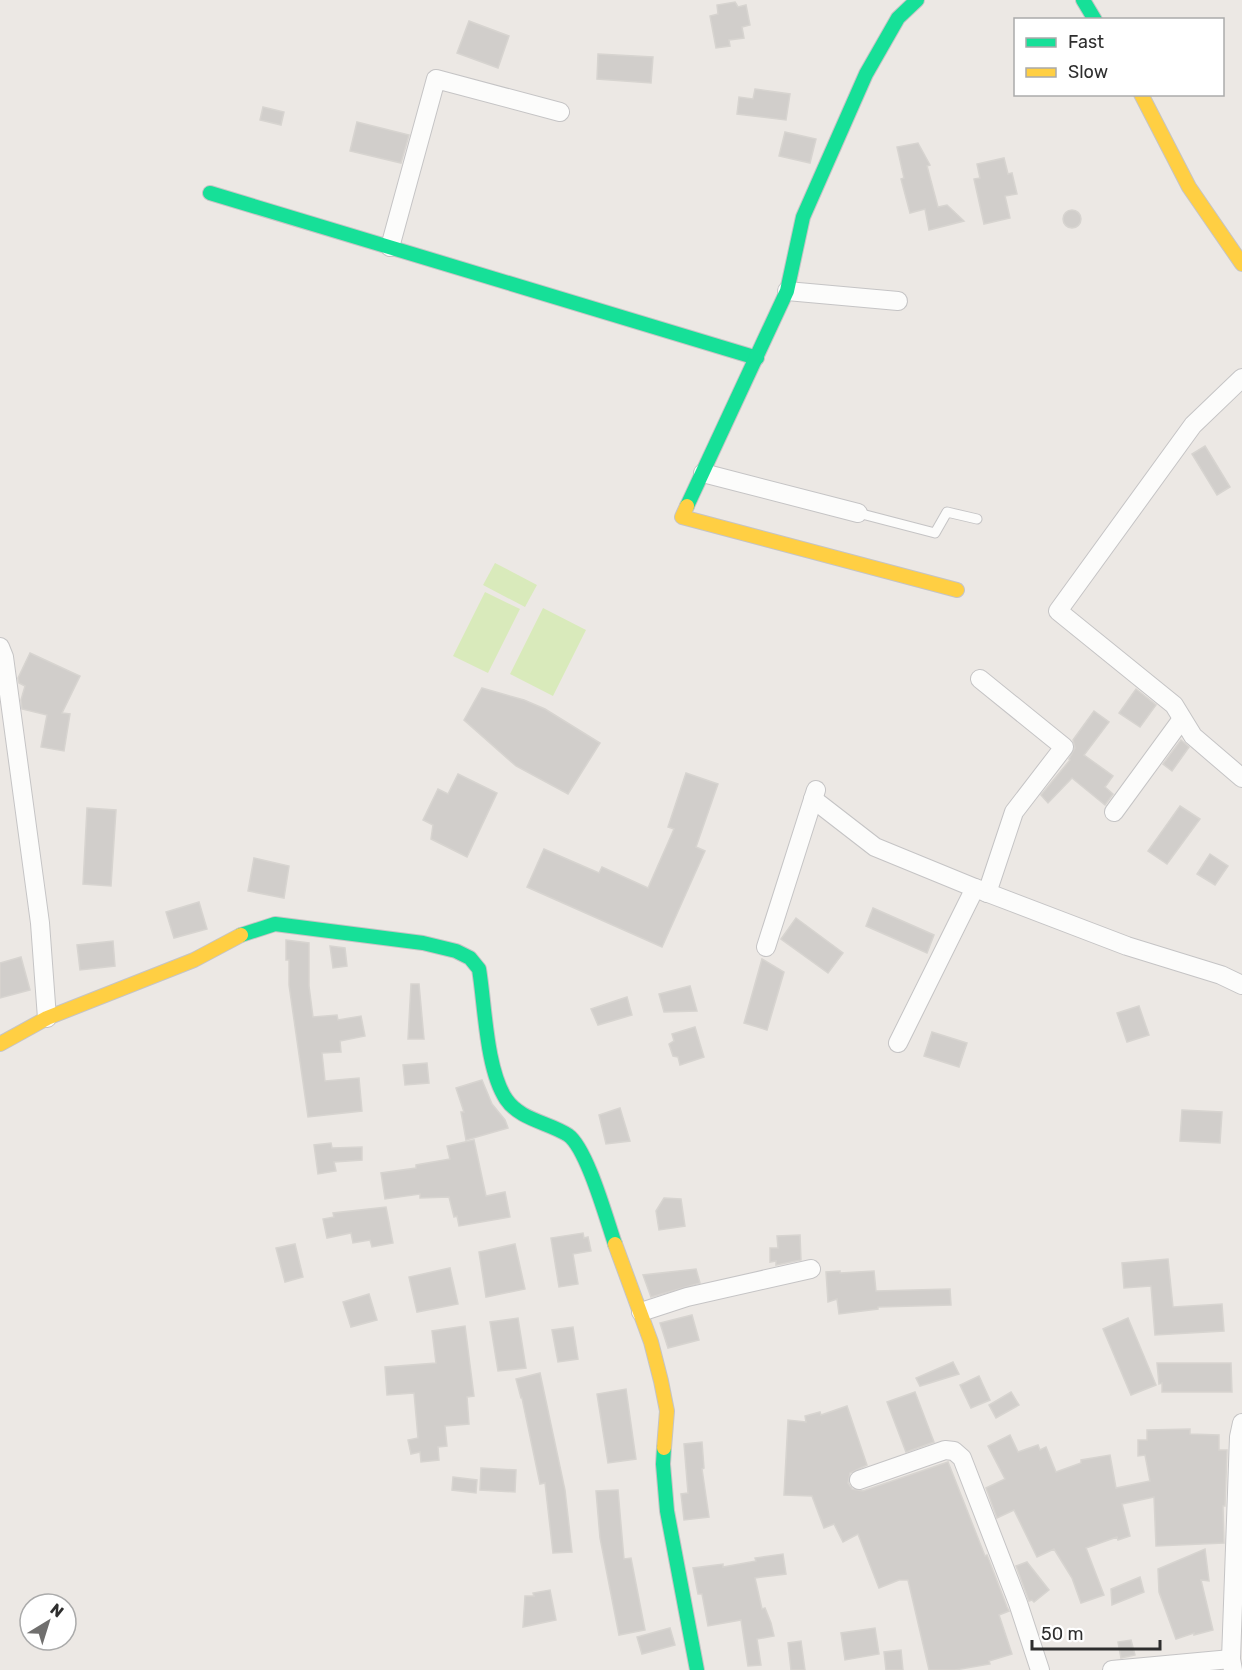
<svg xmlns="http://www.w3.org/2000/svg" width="1242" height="1670" font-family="Rubik,sans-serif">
<rect width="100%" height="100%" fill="#ece8e4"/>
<g fill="#d9eabb">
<polygon points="495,563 537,585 525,607 483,585"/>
<polygon points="485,592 520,609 488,673 453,656"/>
<polygon points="543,608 586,630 553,696 510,674"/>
</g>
<g fill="#d1cecb" stroke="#d7d4d0" stroke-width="1.5">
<polygon points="735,2 738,7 746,5 750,25 742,27 744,38 729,40 730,46 716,48 710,16 718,14 717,5"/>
<polygon points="469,21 509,36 498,68 457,53"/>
<polygon points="598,54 653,57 651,83 597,79"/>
<polygon points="755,89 790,94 786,120 737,114 739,97 753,99"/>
<polygon points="263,107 284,112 281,125 260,120"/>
<polygon points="357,122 409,135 401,163 350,151"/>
<polygon points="785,132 816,139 810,163 779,156"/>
<polygon points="918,143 930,165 927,166 938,207 947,205 964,221 929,230 925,209 910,213 901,179 904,178 897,147"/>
<polygon points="1004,158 1008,174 1012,173 1017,194 1005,196 1010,218 984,224 974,179 980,178 977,164"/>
<circle cx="1072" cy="219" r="9"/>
<polygon points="1205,446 1230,487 1217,495 1192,454"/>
<polygon points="30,653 80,676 62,713 70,714 64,751 41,747 47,715 22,709 21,700 25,686 19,683 18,678"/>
<polygon points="482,688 524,700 545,709 600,743 568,794 516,766 464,720"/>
<polygon points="1136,689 1156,705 1140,727 1119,713"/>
<polygon points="1094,711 1109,722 1084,755 1113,776 1105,787 1113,794 1105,805 1072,778 1048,803 1041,795 1070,760 1069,759 1075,748 1073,740"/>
<polygon points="1181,740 1189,747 1172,771 1163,764"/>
<polygon points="686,773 718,784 696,847 705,851 662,947 527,887 544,849 599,873 602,867 648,888 674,829 668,827"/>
<polygon points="458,774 497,793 467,857 431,839 433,825 423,820 438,789 448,794"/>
<polygon points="1180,806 1200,819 1167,864 1148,851"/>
<polygon points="87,808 116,810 111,886 83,884"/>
<polygon points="1210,854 1228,866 1215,885 1197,874"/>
<polygon points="254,858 289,866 284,898 248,891"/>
<polygon points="199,902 207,929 174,938 166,912"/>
<polygon points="873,908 934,935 927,953 866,926"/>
<polygon points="796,918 843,953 828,973 781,939"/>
<polygon points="286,940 309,943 309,986 313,1017 337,1015 338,1020 361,1016 365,1036 340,1041 341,1052 322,1053 325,1081 359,1078 362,1111 308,1117 289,985 289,960 286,960"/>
<polygon points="113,941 115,966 80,970 77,945"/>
<polygon points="330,946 345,948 347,966 333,968"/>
<polygon points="21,957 30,990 0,998 0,963"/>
<polygon points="762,959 784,972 767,1030 744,1023"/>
<polygon points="411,984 419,984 424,1039 408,1039"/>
<polygon points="690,986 697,1011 664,1012 659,994"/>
<polygon points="627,997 632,1015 598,1025 591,1009"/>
<polygon points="1139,1006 1149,1035 1127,1042 1117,1013"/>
<polygon points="695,1027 704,1057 680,1065 678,1057 673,1056 669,1044 674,1041 672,1034"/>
<polygon points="932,1032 967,1043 959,1067 924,1056"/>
<polygon points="427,1063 429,1083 405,1085 403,1065"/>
<polygon points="482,1080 492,1104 505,1120 508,1128 466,1140 461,1112 464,1112 456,1088"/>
<polygon points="620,1108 630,1141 606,1144 599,1115"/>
<polygon points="1182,1110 1222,1112 1220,1143 1180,1141"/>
<polygon points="474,1140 486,1196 505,1192 510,1217 459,1226 457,1216 454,1217 449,1197 420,1198 420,1194 385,1199 381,1173 416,1168 416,1165 450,1159 447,1146"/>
<polygon points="331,1143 332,1148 362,1147 362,1160 334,1162 336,1171 318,1174 314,1145"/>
<polygon points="664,1198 681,1199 685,1226 659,1230 656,1211"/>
<polygon points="386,1207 393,1243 372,1247 370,1240 353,1243 351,1233 327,1238 323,1219 334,1217 333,1213"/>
<polygon points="583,1233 584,1238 588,1237 591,1251 573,1254 578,1284 559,1287 551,1238"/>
<polygon points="800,1235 801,1260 776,1265 776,1261 770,1262 770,1248 778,1248 777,1236"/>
<polygon points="295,1244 303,1277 285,1282 276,1248"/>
<polygon points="515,1244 525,1289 486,1297 479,1252"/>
<polygon points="1168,1259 1173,1307 1222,1304 1224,1331 1155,1335 1151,1286 1124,1288 1122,1263"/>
<polygon points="450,1268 458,1304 417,1312 409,1277"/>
<polygon points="696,1269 700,1283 651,1297 643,1275"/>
<polygon points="840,1271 840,1273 874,1271 876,1291 950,1289 951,1305 878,1307 878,1309 839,1314 837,1299 828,1302 826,1272"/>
<polygon points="369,1294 377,1320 351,1327 343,1302"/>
<polygon points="692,1315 699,1340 668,1348 660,1323"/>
<polygon points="518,1318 526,1368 498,1371 490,1322"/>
<polygon points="1128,1318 1156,1385 1131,1395 1103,1329"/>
<polygon points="465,1326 474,1396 467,1397 469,1424 445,1426 447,1446 438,1447 439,1460 421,1462 420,1452 411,1454 408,1440 418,1438 414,1393 387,1395 385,1367 436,1363 432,1331"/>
<polygon points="573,1327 578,1359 558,1362 552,1330"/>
<polygon points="953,1362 959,1374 920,1386 916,1378"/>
<polygon points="1157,1363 1231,1363 1232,1392 1162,1392 1162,1383 1159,1384"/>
<polygon points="540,1373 565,1490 572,1552 553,1553 545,1483 540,1484 522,1398 521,1398 516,1379"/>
<polygon points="979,1376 990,1400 971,1408 960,1385"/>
<polygon points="626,1389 636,1459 608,1463 597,1394"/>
<polygon points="915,1392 934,1442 906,1452 887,1402"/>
<polygon points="1011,1392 1019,1405 996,1418 989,1405"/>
<polygon points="847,1406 867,1465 850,1473 848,1483 852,1489 863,1491 948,1462 985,1556 987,1555 1007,1607 1009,1611 999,1615 1012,1654 989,1661 990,1664 955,1670 929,1670 908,1580 899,1580 879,1588 858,1534 843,1542 834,1524 824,1528 812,1496 784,1495 788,1420 806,1422 805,1416 820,1412 821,1415"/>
<polygon points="1190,1429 1190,1434 1219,1435 1219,1450 1227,1450 1225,1506 1223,1506 1224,1543 1156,1546 1154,1497 1122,1504 1130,1536 1118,1540 1117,1537 1086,1548 1104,1595 1081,1603 1072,1578 1054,1549 1037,1557 1014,1510 997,1518 986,1488 1005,1479 988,1446 1010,1435 1018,1452 1038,1445 1040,1450 1046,1447 1056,1472 1081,1463 1081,1460 1110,1455 1116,1488 1150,1481 1145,1455 1138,1456 1138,1440 1147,1440 1147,1430"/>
<polygon points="702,1442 704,1468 702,1469 709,1517 684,1520 681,1494 688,1493 684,1444"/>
<polygon points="481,1468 516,1470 515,1492 480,1490"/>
<polygon points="453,1477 477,1480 476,1493 452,1490"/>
<polygon points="618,1490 624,1559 631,1558 645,1630 619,1635 600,1538 596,1491"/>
<polygon points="1205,1549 1209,1581 1201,1580 1213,1630 1194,1635 1194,1633 1176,1639 1159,1592 1158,1569"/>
<polygon points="783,1554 786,1574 755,1578 762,1609 765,1608 771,1623 774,1636 757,1639 761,1665 748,1666 741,1620 708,1626 702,1594 698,1594 693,1568 723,1564 723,1567 756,1561 755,1558"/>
<polygon points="1027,1562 1049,1590 1034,1602 1032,1600 1029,1601 1016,1566"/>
<polygon points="1140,1577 1144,1592 1112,1605 1111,1589"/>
<polygon points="550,1590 556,1620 523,1627 525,1596 534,1596 533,1593"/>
<polygon points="670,1628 675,1645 642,1654 637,1637"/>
<polygon points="875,1628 879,1654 845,1660 841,1633"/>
<polygon points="1131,1640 1135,1655 1121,1658 1118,1642"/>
<polygon points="801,1641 805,1670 791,1670 788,1643"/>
<polygon points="901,1650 903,1670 886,1670 884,1652"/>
</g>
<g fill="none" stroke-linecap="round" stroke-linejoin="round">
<defs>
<polyline id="lane" points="858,513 935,533 947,512 977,519"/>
<g id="street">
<polyline points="390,247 436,79 560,112"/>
<polyline points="787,291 898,301"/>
<polyline points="1242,378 1193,425 1058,611 1174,705 1193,736 1242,778"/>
<polyline points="703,473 858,513"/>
<polyline points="0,647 4,657 40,923 47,1018"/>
<polyline points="980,679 1064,747 1014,812 987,893"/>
<polyline points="813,799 875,847 975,888 1127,946 1221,975 1242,985"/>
<polyline points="1114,812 1182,719"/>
<polyline points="766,947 816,790"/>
<polyline points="898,1043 975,888"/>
<polyline points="641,1312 687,1297 811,1269"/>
<polyline points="859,1480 945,1450 954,1451 962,1458 1018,1603 1040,1670"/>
<polyline points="1112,1670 1231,1659"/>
<polyline points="1233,1670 1231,1659 1239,1437 1242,1423"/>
</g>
<g id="fast">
<polyline points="1083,0 1095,20"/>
<polyline points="210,193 757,358"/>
<polyline points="687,506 787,291 803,217 866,74 898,18 917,0"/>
<path d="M241 935 275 924 423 943 456 951 470 958 479 969C485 1005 486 1069 506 1099 520 1120 548 1122 568 1135 587 1148 607 1221 615 1244"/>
<polyline points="664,1448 663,1464 667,1511 697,1670"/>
</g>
<g id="slow">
<polyline points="1141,94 1189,187 1242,264"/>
<polyline points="687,506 682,517 957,590"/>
<polyline points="0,1044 47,1018 194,960 241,935"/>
<polyline points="615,1244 651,1342 661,1381 667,1411 664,1448"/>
</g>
</defs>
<use href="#lane" stroke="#c5c4c5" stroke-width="11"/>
<use href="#street" stroke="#c5c4c5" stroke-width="20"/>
<use href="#fast" stroke="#c5c4c5" stroke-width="16"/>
<use href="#slow" stroke="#c5c4c5" stroke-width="16"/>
<use href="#lane" stroke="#fcfcfb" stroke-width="9"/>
<use href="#street" stroke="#fcfcfb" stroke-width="18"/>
<use href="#fast" stroke="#16e098" stroke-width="14"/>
<use href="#slow" stroke="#ffcf43" stroke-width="14"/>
</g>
<rect x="1014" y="18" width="210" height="78" fill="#ffffff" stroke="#ababab" stroke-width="1.5"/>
<rect x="1026" y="38" width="30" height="9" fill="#16e098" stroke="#ababab" stroke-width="1.5"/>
<text x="1068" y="48" font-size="18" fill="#2e2e2e">Fast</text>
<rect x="1026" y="68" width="30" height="9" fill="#ffcf43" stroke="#ababab" stroke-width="1.5"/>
<text x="1068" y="78" font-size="18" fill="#2e2e2e">Slow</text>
<g transform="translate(48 1622) rotate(38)"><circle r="28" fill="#ffffff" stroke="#ababab" stroke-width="1.5"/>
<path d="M0-4.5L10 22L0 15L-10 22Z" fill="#706f6e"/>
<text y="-9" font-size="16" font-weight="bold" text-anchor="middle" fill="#2e2e2e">N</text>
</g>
<path d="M1032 1640v9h128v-9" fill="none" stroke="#2e2e2e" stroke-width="3"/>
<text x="1041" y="1640" font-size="18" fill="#2e2e2e" stroke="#ffffff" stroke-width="4.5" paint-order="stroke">50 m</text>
</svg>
